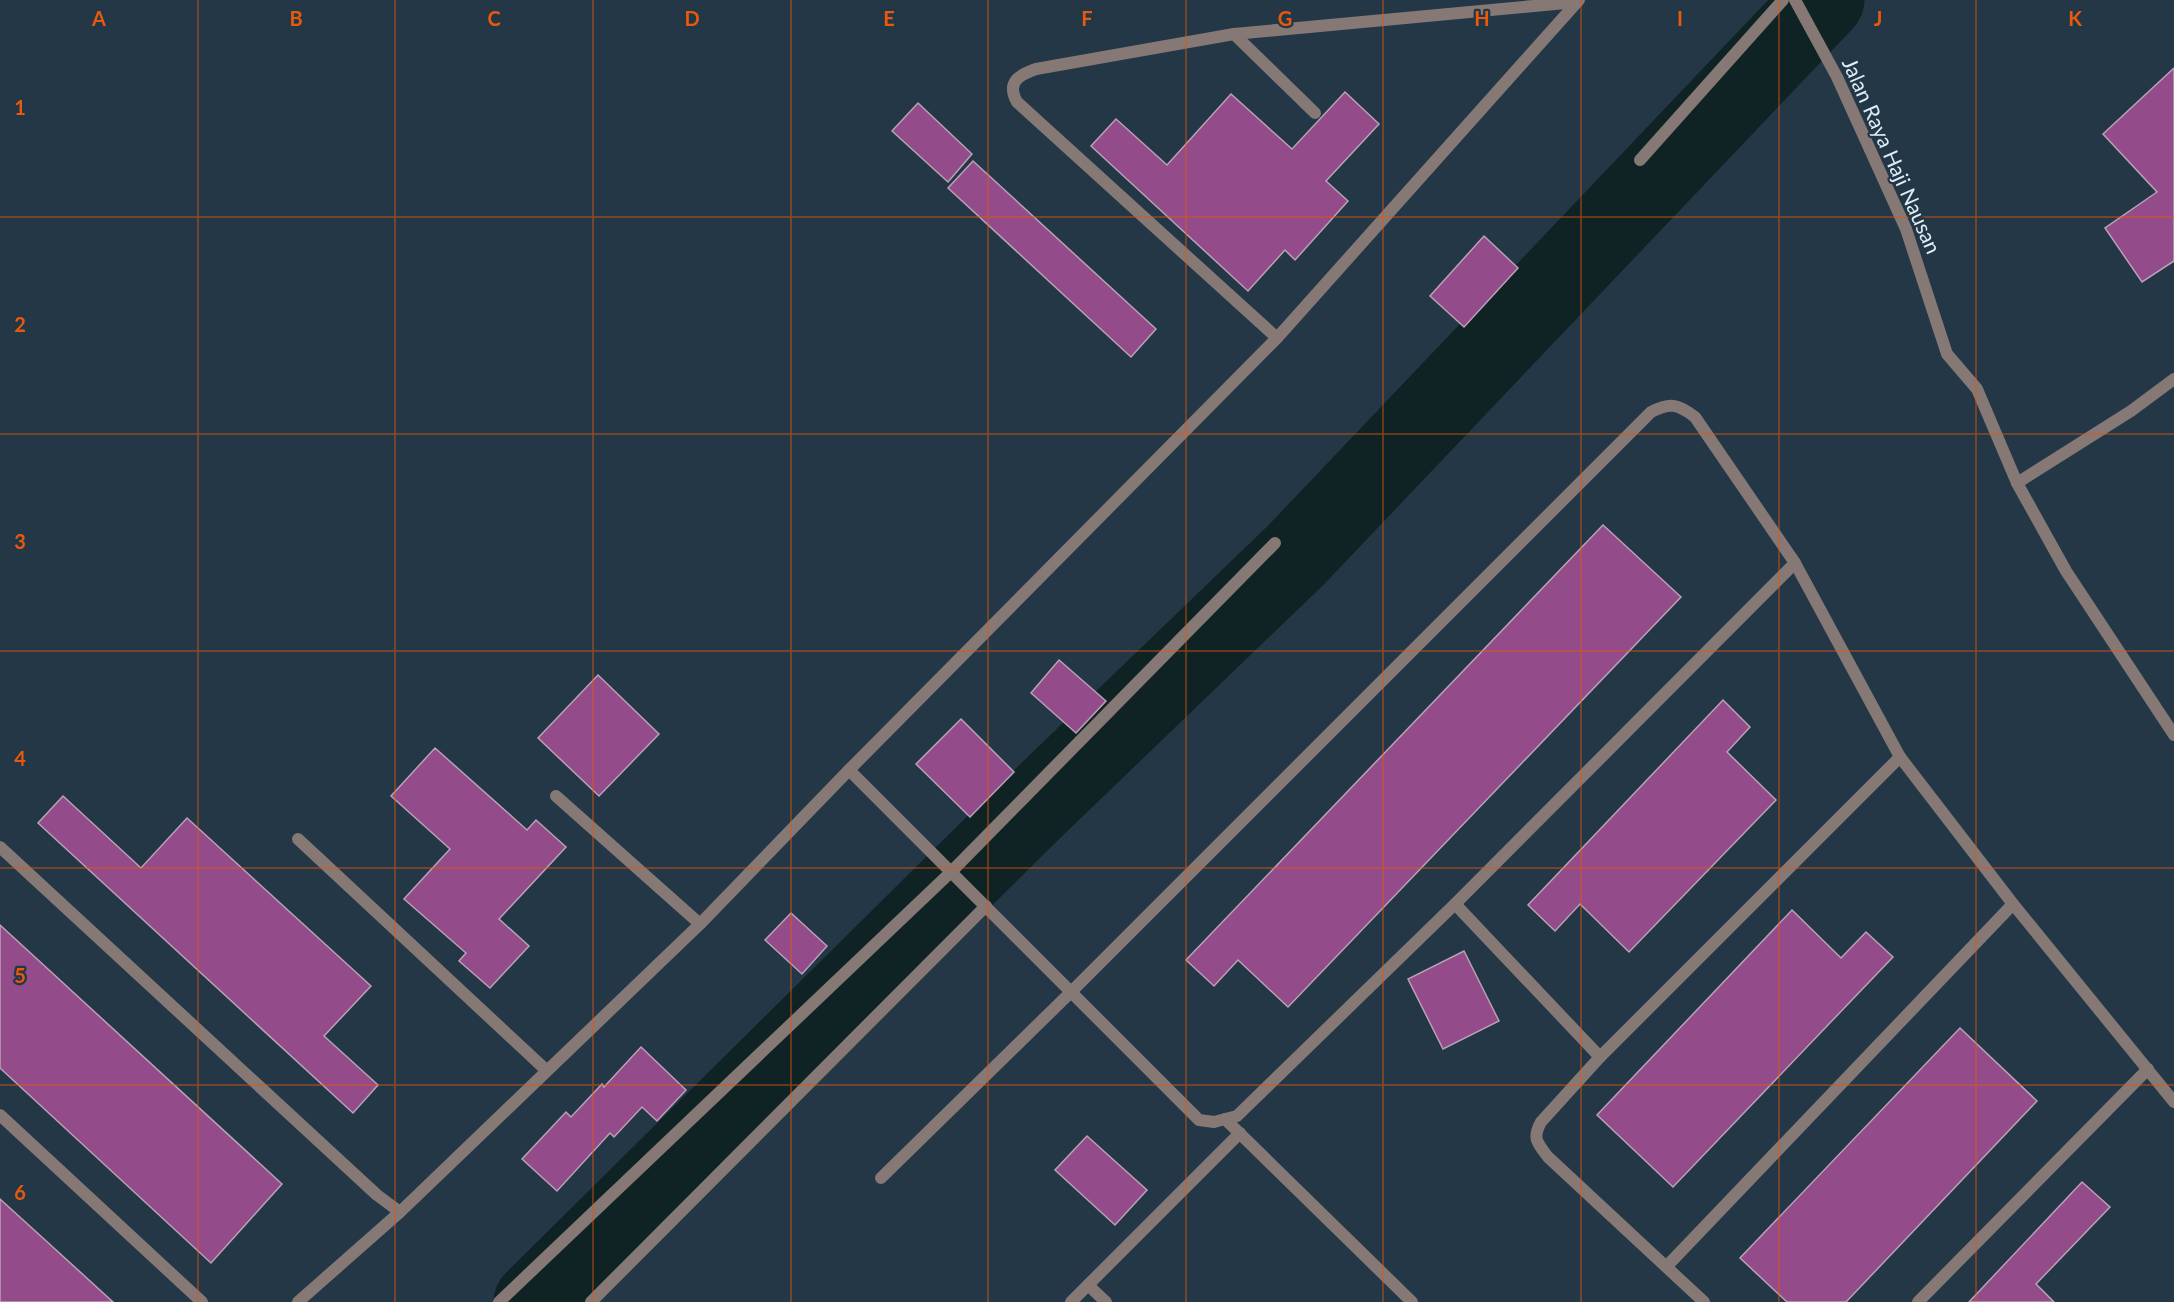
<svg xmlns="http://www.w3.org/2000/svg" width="2174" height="1302" font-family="Lato,sans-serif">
<rect width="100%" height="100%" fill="#233747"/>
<polygon fill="#0d4970" points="951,872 942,897 534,1302 499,1302"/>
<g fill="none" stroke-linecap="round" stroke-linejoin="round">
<polyline stroke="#102324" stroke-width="81" points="534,1302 1033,808 1295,556 1824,0"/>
</g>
<g fill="#934b89" stroke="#b9a2b5" stroke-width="1.5">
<polygon points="2174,68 2174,261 2142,282 2105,228 2157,192 2103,134"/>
<polygon points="1345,92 1379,124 1326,181 1348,201 1295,260 1285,250 1248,291 1091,146 1116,119 1167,165 1231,94 1292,149"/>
<polygon points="918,103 972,154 948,182 892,131"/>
<polygon points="973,161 1156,329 1131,357 948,188"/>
<polygon points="1484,236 1518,268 1464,327 1430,296"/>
<polygon points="1603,525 1681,597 1288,1007 1238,960 1214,986 1186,960"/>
<polygon points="1059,660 1106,701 1076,733 1031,693"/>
<polygon points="598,675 659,734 599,796 538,738"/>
<polygon points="1723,700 1750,727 1727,752 1776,800 1629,952 1580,904 1555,931 1528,905"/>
<polygon points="961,719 1014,772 970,817 916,764"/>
<polygon points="435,748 527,830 536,820 566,847 499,919 529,946 490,988 459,961 466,953 404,899 450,849 391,796"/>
<polygon points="63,796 141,868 187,818 371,986 324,1036 378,1085 353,1113 38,823"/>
<polygon points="1792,910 1841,958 1866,932 1893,957 1673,1187 1597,1115"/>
<polygon points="791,913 827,946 802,974 765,940"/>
<polygon points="0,925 282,1184 211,1263 0,1068"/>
<polygon points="1464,951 1499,1021 1443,1049 1408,979"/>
<polygon points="1960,1028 2037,1101 1846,1302 1787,1302 1740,1258"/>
<polygon points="641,1047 686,1090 657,1121 642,1107 614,1137 610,1133 557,1191 522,1159 566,1112 571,1117 602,1084 604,1087"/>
<polygon points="1087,1136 1147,1190 1115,1225 1055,1170"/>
<polygon points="2082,1182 2110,1207 2036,1284 2054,1302 1969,1302"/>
<polygon points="0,1199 44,1239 113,1302 0,1302"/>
</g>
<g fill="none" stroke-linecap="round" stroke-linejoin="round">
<g stroke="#857875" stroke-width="12">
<polyline points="1234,34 1315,113"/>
<polyline points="1640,160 1783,0"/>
<path d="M1277 338 1017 102C1006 82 1019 75 1036 69L1234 34 1576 2"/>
<polyline points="849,770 1199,1120 1214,1122 1237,1116 1455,904 1795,563"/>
<polyline points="556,796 700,924"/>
<polyline points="298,839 546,1070"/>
<polyline points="0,847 377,1195 400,1212"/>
<polyline points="1455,904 1600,1057"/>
<polyline points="0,1115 202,1302"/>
<polyline points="1225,1119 1412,1302"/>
<path d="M881 1178 1071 992 1651 412C1670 402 1678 404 1695 417L1795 563 1900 757 2013 904 2174 1102"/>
<polyline points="1667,1266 2013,904"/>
<polyline points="1088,1285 1106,1302"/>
<polyline points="298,1302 400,1212 700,924 849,770 1277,338 1579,0"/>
<polyline points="499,1302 951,872 1275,543"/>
<polyline points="591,1302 986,906"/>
<polyline points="1071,1302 1240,1133"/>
<path d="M1704 1302 1548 1157C1537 1143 1532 1138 1541 1122L1600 1057 1900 757"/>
<polyline points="1918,1302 2148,1069"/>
</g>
<g stroke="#857875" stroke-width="12">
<polyline points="1795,0 1837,77 1906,229 1947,354 1977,389 2017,483 2066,571 2174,735"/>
<polyline points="2017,483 2131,411 2174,379"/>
</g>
</g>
<path fill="none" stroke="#e8590c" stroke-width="1.5" stroke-opacity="0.55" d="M198 0V1302M395 0V1302M593 0V1302M791 0V1302M988 0V1302M1186 0V1302M1383 0V1302M1581 0V1302M1779 0V1302M1976 0V1302M0 217H2174M0 434H2174M0 651H2174M0 868H2174M0 1085H2174"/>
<g text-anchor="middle" stroke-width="4.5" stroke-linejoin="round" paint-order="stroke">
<g font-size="21" fill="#e1edf8" stroke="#233747">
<text transform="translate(1891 156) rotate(66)" y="7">Jalan Raya Haji Nausan</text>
</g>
</g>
<g font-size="20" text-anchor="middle" font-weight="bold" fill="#e8590c" stroke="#233747" stroke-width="4.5" stroke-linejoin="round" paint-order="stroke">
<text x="99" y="26">A</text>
<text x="296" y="26">B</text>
<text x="494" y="26">C</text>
<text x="692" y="26">D</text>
<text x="889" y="26">E</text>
<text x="1087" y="26">F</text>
<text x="1285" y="26">G</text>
<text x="1482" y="26">H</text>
<text x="1680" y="26">I</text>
<text x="1878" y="26">J</text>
<text x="2075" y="26">K</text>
<text x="20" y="115">1</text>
<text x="20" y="332">2</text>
<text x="20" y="549">3</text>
<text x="20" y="766">4</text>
<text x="20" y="983">5</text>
<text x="20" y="1200">6</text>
</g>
</svg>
